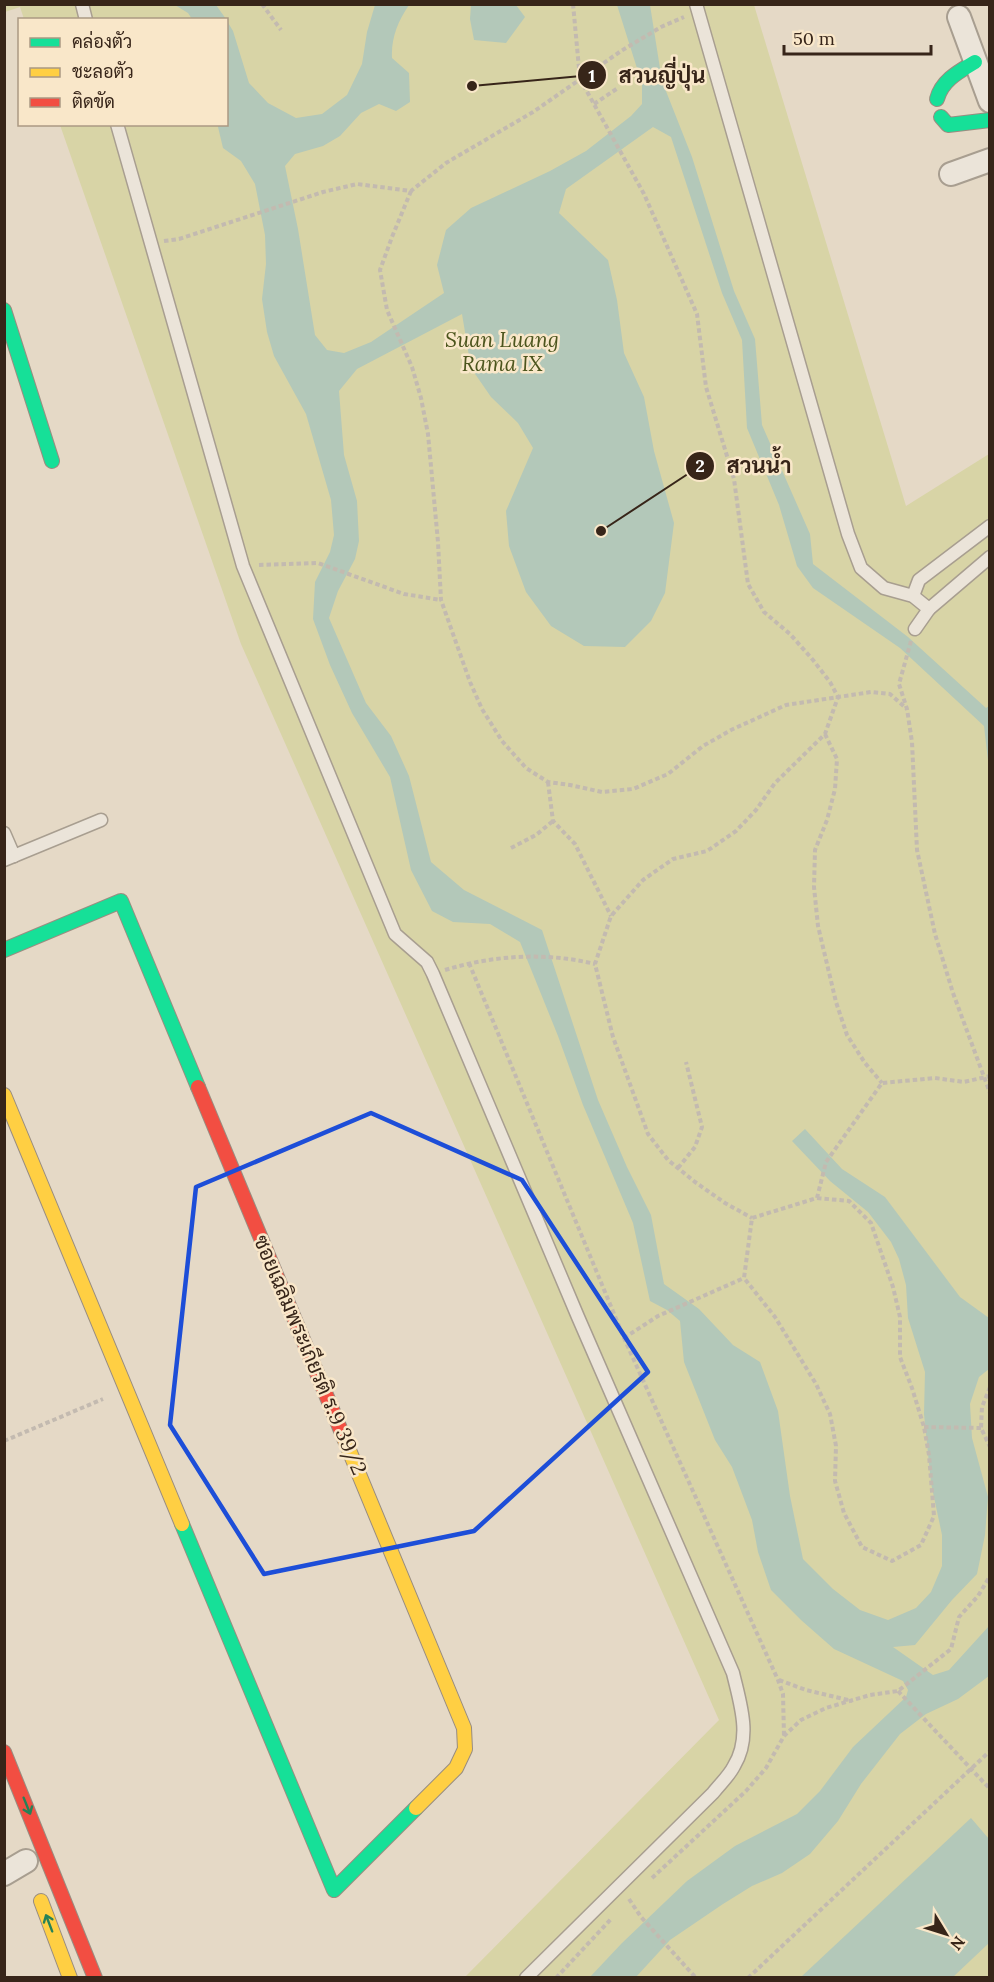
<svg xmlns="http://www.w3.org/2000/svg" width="994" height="1982" font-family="Lora,Sarabun,serif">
<rect width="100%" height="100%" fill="#e5d9c6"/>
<polygon fill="#d8d4a6" points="4,5 754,5 906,506 989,454 989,1977 465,1977 719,1720 241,644 60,125 226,124 226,20 24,19 20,7 5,12"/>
<g fill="#b3c8b9">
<polygon points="175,5 216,5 226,19 192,19 188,13"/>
<path d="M375 5H409C398 21 391 38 392 58L409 73 410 102 396 111 379 104 361 113 340 136 323 146 295 154 285 166 298 229 315 335 327 350 344 353 371 342 444 293 437 265 446 230 471 208 550 171 586 151 631 116 642 104V84L617 5H650L662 81 692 157 734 291 755 339 762 425 810 534 813 564 908 637 986 708 989 706V769L984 726 900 648 813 588 797 566 779 505 747 428 742 340 722 293 671 137 653 127 566 189 559 213 608 260 617 300 624 353 644 397 654 451 674 523 665 593 651 621 625 647 584 646 551 626 526 592 509 546 506 511 533 448 518 423 491 397 471 368 462 314 357 369 339 391 344 455 357 501 359 541 355 559 338 591 329 618 366 703 391 736 409 776 431 862 464 890 542 930 598 1100 627 1167 651 1215 664 1284 699 1309 733 1345 760 1362 778 1411 790 1496 803 1559 833 1589 860 1610 888 1620 916 1608 931 1592 942 1566V1535L931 1483 924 1414 925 1372 908 1318 906 1285 899 1259 891 1242 868 1212 830 1181 792 1141 805 1129 842 1169 885 1197 960 1297 989 1318V1369L979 1377 970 1404 972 1438 988 1497 985 1535 977 1574 952 1600 915 1645 893 1647 933 1675 949 1670 989 1626V1676L958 1699 926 1714 900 1734 861 1784 838 1821 810 1854 782 1873 752 1886 723 1904 670 1940 636 1977H590L622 1943 687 1881 735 1846 797 1814 820 1791 853 1747 906 1697 908 1690 903 1681 834 1649 801 1620 771 1590 758 1552 752 1520 732 1467 715 1440 684 1362 680 1321 667 1310 650 1301 633 1223 583 1105 558 1036 520 942 490 924 453 922 432 911 411 870 390 777 352 713 330 665 313 619 315 582 330 552 334 535 331 500 306 414 274 356 267 332 262 299 266 264 265 235 255 184 241 161 223 148 218 127V125L226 124 227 21 233 31 249 83 268 103 296 118 322 114 347 95 362 64 367 32Z"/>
<polygon points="471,5 516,5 525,17 506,43 474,40 470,19"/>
<polygon points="971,1818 989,1839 989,1943 953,1977 801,1977"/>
</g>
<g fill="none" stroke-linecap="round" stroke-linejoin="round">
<defs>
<g id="lane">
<polyline points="82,4 86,20"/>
<polyline points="696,4 848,534 861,568 884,588 913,596 929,609 915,629"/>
<path d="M117 124 243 566 395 934 427 962 433 974 578 1317 733 1673C740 1703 752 1737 734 1766 729 1776 720 1784 713 1793L526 1978"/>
<polyline points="913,596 919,580 990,526"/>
<polyline points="929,609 990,557"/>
<polyline points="4,833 14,856"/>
<polyline points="4,860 101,820"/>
</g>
<g id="street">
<polyline points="959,17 990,101"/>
<polyline points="951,174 990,160"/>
<polyline points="4,1874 26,1861"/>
</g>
<g id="fast">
<path d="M937 99C942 80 960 71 975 62"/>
<polyline points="941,117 948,125 990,120"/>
<polyline points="4,310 52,461"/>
<polyline points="4,950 121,901 198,1087"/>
<polyline points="182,1524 334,1890 416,1808"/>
</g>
<g id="slow">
<polyline points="4,1095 182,1524"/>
<polyline points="344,1438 464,1728 465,1749 456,1768 416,1808"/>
<polyline points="41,1901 70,1978"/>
</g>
<g id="jam">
<polyline points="198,1087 344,1438"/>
<polyline points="4,1752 95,1978"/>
</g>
</defs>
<use href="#lane" stroke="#a89e90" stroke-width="15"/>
<use href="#street" stroke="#a89e90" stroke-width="26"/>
<use href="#fast" stroke="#998d80" stroke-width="16"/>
<use href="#slow" stroke="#998d80" stroke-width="16"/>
<use href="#jam" stroke="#998d80" stroke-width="16"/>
<g stroke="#c3bab0" stroke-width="4" stroke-dasharray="4.5 3" stroke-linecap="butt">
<polyline points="262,4 281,30"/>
<polyline points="573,4 580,79 644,194 697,314 706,387 734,479 748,584 764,612 790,634 813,660 830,682 838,697 825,734 775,783 756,810 736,831 707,851 673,859 643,880 611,916 595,964 613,1037 648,1134 668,1160 695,1182 725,1203 752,1218"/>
<polyline points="594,104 618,88"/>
<polyline points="411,191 392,237 380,270 387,310 412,367 421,398 428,434 438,542 441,600 470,682 482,709 502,741 526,768 548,782 570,785 602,792 633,789 668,774 703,746 731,730 786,705 871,692 890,694 907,709"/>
<polyline points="164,241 179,239 323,192 357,184 411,191 446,163 533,112 621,51 661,27 684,17"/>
<polyline points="259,565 318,563 404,594 441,600"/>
<polyline points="911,641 899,684 907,709 912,742 917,850 935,934 953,993 990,1093"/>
<polyline points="825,734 837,759 835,789 827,820 815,850 814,887 818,926 836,1002 847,1035 865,1063 882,1083"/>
<polyline points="548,782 553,821 575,844 611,916"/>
<polyline points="511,848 536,835 553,821"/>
<polyline points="469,963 624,1338 778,1680 783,1694 784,1736"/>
<path d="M445 970C494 955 546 952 595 964"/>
<polyline points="678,1168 695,1147 702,1127 686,1062"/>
<polyline points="817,1198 849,1201 871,1223 893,1287 900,1317 900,1357 912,1388 924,1427 929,1455 934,1516 921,1545 892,1561 862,1547 844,1513 835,1481 836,1446 830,1414 816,1384 775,1317 744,1278 752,1218 817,1198 826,1162 882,1083 935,1078 964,1082 990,1076"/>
<polyline points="624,1338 658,1316 744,1278"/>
<polyline points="990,1387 982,1407 981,1428 990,1447"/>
<polyline points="924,1427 981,1428"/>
<polyline points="4,1441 103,1399"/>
<polyline points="779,1680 806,1690 852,1701"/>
<polyline points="898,1691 990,1789"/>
<polyline points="652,1878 746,1791 766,1768 784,1736 801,1720 826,1708 870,1695 898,1691 951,1649 959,1617 978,1596 990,1576"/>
<polyline points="629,1899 641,1917 696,1978"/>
<polyline points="556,1978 611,1919"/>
<polyline points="748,1978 990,1751"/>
</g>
<use href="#lane" stroke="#ebe4d9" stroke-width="12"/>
<use href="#street" stroke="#ebe4d9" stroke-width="22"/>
<use href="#fast" stroke="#16e098" stroke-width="14"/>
<use href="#slow" stroke="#ffcf43" stroke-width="14"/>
<use href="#jam" stroke="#f24e42" stroke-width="14"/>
</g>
<defs><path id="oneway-shaft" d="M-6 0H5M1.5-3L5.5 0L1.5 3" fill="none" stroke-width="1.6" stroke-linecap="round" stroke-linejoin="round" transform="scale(1.5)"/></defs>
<g stroke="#268258">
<use href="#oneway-shaft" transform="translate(27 1806) rotate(68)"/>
<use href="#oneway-shaft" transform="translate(49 1923) rotate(-111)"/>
</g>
<path fill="none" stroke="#1d4ed8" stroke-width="4.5" stroke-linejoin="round" d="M371 1113 522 1180 648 1372 474 1531 264 1574 170 1425 196 1187Z"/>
<g text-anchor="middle" stroke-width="5" stroke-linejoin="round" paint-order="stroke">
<g font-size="21" font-style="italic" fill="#4c551d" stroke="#f9e7c9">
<text x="502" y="347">Suan Luang<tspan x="502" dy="24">Rama IX</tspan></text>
</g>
<g font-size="21" fill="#372519" stroke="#f9e7c9">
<text transform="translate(310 1355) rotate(67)" y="7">ซอยเฉลิมพระเกียรติ ร.9 39/2</text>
</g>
</g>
<path fill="none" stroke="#372519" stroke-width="2" d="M472 86L592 75M601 531L700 466"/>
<g fill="#372519" stroke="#f9e7c9" stroke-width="2">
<circle cx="472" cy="86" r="6"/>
<circle cx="601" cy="531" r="6"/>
<circle cx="592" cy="75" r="15"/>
<circle cx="700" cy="466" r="15"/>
</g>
<g font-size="18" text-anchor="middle" font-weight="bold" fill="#fff">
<text x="592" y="82">1</text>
<text x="700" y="472">2</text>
</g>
<g font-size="22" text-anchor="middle" font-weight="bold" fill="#372519" stroke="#f9e7c9" stroke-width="5" stroke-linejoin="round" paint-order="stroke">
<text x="662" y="83">สวนญี่ปุ่น</text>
<text x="759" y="473">สวนน้ำ</text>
</g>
<rect width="994" height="1982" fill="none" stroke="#372519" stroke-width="12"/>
<rect x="18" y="18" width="210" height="108" fill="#f9e7c9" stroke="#ab9983" stroke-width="1.5"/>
<rect x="30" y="38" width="30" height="9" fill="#16e098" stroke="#ab9983" stroke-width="1.5"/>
<text x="72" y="48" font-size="18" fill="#372519">คล่องตัว</text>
<rect x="30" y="68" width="30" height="9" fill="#ffcf43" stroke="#ab9983" stroke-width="1.5"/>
<text x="72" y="78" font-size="18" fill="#372519">ชะลอตัว</text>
<rect x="30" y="98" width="30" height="9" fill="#f24e42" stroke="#ab9983" stroke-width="1.5"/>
<text x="72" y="108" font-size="18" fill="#372519">ติดขัด</text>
<g transform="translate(946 1934) rotate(128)" stroke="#f9e7c9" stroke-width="4.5" paint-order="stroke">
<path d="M0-4.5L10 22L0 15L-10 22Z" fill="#372519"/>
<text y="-9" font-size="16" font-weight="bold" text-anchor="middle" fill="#372519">N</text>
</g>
<path d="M784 45v9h147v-9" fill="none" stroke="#372519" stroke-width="3"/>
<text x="793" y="45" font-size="18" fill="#372519" stroke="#f9e7c9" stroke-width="4.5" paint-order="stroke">50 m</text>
</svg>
